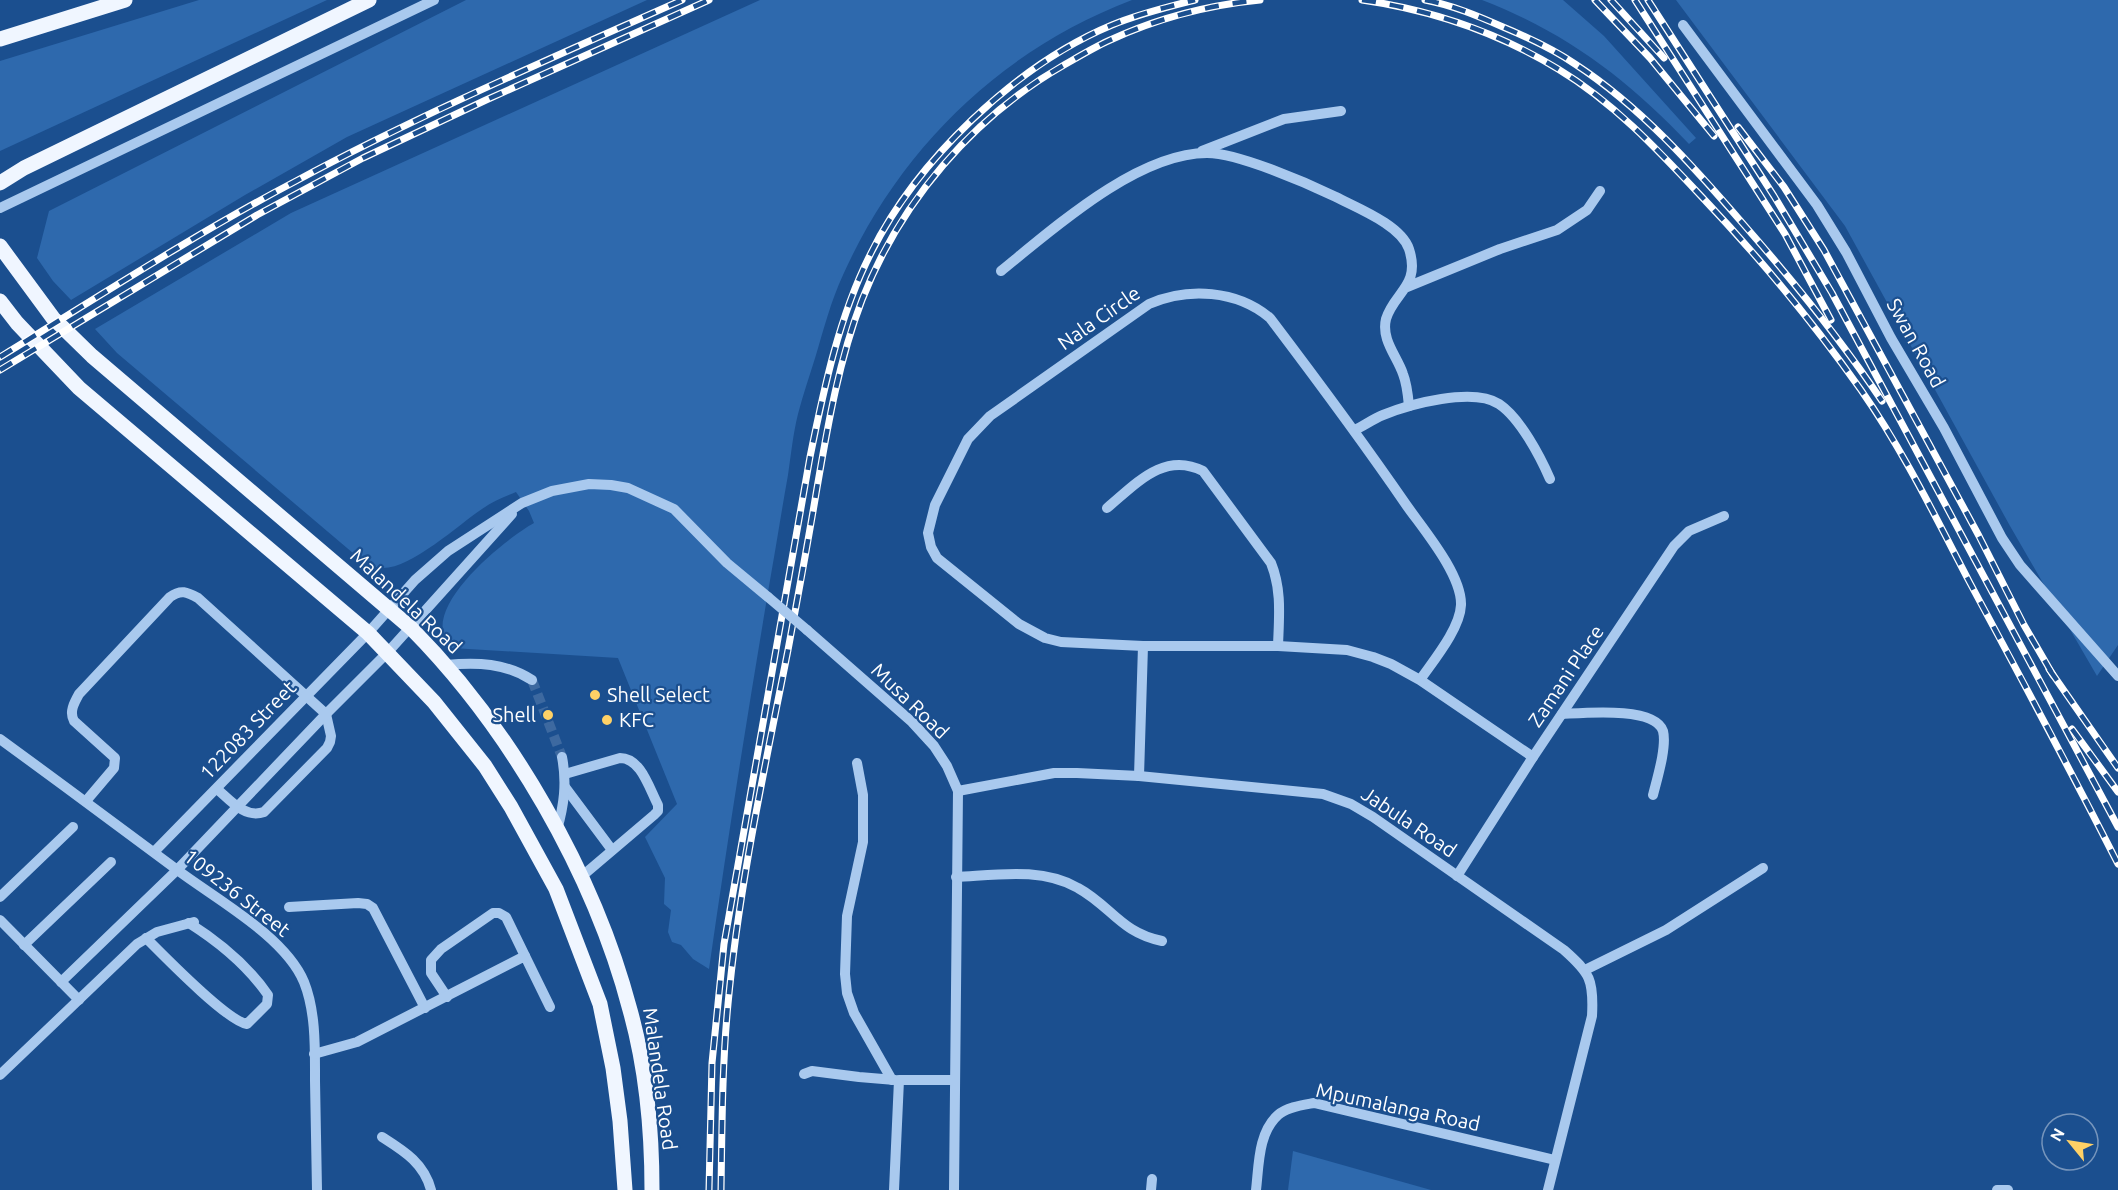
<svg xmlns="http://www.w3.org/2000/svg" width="2118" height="1190" font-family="Ubuntu,sans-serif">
<rect width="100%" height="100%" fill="#1b4f8f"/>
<g fill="#2e69ad">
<polygon points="199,0 327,0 0,151 0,61"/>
<polygon points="466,0 647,0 347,137 245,195 71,300 53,281 37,258 49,211"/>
<path d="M760 0H1132C1001 50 900 148 843 275 831 301 824 328 816 355 810 375 803 394 798 414 793 434 791 455 788 475 781 514 775 553 768 592 747 717 727 843 709 969L693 959 681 945 672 942 668 932 671 910 664 904 665 878 645 837 677 804 618 658 452 648C413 612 505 539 534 523L529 511 516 492C504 497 493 501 482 509 458 525 411 569 382 568 374 568 367 563 360 559L117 353 95 329 291 213Z"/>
<path d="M1482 0H1563L1604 36 1696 138 1689 144C1627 79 1567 33 1482 0Z"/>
<polygon points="1676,0 2118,0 2118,645 2097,676 2010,526 1845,226"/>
<polygon points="1293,1151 1431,1190 1288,1190"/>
</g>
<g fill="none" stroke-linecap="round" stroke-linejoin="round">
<polyline stroke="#3d69a0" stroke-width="10" stroke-dasharray="10 5" stroke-linecap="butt" points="532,680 562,757"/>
<g stroke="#a9c9ee" stroke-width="10">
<polyline points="1683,25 1817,205 1846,252 1891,338 1944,428 2002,538 2020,565 2118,676"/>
<polyline points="1202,151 1284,119 1341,111"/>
<polyline points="0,208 434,0"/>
<path d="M1001 271C1053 229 1137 153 1207 153 1238 153 1307 183 1336 197 1357 208 1401 225 1409 249 1421 286 1394 292 1386 319 1381 340 1397 356 1403 374 1407 384 1408 395 1409 406"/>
<polyline points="1407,287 1500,249 1557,230 1587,210 1600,191"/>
<path d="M1355 430C1365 425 1373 419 1383 415 1410 404 1473 387 1499 404 1520 418 1540 456 1550 479"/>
<path d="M1107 508C1136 484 1164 451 1203 471L1271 563C1282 590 1279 617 1278 646"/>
<polyline points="807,630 912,722 934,746 947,766 958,791 954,1190"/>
<path d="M446 665C477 662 506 663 532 680"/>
<path d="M1420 680C1433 661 1460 629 1461 605 1462 575 1424 530 1407 506 1363 442 1317 380 1270 318 1237 290 1188 287 1149 304L990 416 968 439 935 505 928 533 931 547 937 558 1019 624 1045 638 1061 642 1143 646H1278L1347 650 1373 657 1391 664 1420 680 1533 757"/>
<path d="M1562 714C1583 713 1655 706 1663 731 1667 747 1657 779 1653 795"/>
<path d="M0 739C59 782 117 825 176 869 214 898 285 936 304 982 316 1012 315 1049 315 1081 316 1117 316 1154 317 1190"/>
<polyline points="857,763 863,795 863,842 847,916 845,974 847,993 854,1013 892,1080"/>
<path d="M565 774 620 758C641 758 649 788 658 805V811L654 815 581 877"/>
<polyline points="1139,776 1143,646"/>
<polyline points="565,787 612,850"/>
<path d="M958 791 1054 773H1077L1139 776 1323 794 1351 804 1373 817 1564 950C1590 973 1594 980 1592 1016L1548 1190"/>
<path d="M86 801 114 768 115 758 74 721C69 712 74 703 79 694L170 597C181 589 187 592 198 598L326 714 331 736 330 742 327 748 264 812C245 819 230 800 217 789"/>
<path d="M557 830C564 805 567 783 562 757"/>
<polyline points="154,852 368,633 415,580 448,551 522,503 552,491 589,484 611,485 628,488 674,509 727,563 768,597"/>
<polyline points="1457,876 1533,757 1674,546 1689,531 1724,516"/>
<path d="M956 877C996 875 1042 867 1078 888 1111 906 1121 933 1162 941"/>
<polyline points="0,897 73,827"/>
<polyline points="289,907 358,903 367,904 373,908 425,1008"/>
<polyline points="0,920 79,1000"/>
<path d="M146 938C164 956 227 1021 247 1024L267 1004 268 995C248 966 219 942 189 923"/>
<polyline points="24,945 111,862"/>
<polyline points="1585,970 1666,930 1763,868"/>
<polyline points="61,982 177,870 326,714 388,652 512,514"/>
<polyline points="447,997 431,973 431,960 441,949 493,913 499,913 506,917 525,956"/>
<polyline points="314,1054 357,1042 525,956 550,1007"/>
<polyline points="804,1074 812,1071 859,1077 895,1080"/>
<polyline points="0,1075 137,944 157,932 194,922"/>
<path d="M382 1137C404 1151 424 1163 431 1190"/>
<polyline points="894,1190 899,1080 955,1080"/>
<polyline points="1151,1190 1152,1179"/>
<path d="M1256 1190C1259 1165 1258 1133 1278 1115 1287 1107 1303 1105 1314 1103L1555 1160"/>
<polyline points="1997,1190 2008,1190"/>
</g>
<g stroke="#f0f6ff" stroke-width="15">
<polyline points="0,39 125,0"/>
<polyline points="0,183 24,168 369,0"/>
<path d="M0 246 53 318 92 356 411 628C510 728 594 873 630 1010 646 1067 652 1131 652 1190"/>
<polyline points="0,301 17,323 79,388 368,633 434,702 485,766 511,807 556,889 600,1004 613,1068 620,1121 625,1190"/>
</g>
<defs>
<g id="rail">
<path d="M1362 0C1432 10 1497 32 1558 69 1613 102 1657 149 1701 196 1758 256 1813 322 1861 390 1903 450 1936 518 1970 583 2020 676 2070 769 2118 864"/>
<path d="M1425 0C1452 5 1478 16 1503 27 1527 37 1553 49 1575 64 1641 107 1694 167 1745 226 1794 282 1841 340 1882 401"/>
<polyline points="1595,0 1650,58 1714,136"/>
<polyline points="1611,0 1664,58"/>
<polyline points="1635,0 1785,234 1831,320"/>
<polyline points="1648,0 1774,196 1832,293 2118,827"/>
<polyline points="1738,127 1784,187 1824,250 1979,536 2024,625 2053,675"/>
<path d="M0 357C98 297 195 234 296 181 421 114 552 58 682 0"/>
<polyline points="0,370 257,215 363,158 486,100 709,0"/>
<polyline points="2049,669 2118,768"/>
<polyline points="2072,729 2118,792"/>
<path d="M709 1190 712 1063 724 944 810 457C824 388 839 316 871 253 917 160 1016 65 1112 25 1138 14 1167 7 1195 0"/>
<path d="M721 1190C722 1128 722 1066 728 1004 739 885 765 767 788 650 798 596 808 542 817 488 828 424 839 360 862 300 900 202 973 117 1064 65 1078 57 1093 48 1108 41 1155 19 1208 5 1260 0"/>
</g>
</defs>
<use href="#rail" stroke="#fff" stroke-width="7"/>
<use href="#rail" stroke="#1b4f8f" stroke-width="4.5" stroke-dasharray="14" stroke-linecap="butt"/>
<polyline stroke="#a9c9ee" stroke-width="10" points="768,597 807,630"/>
</g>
<g fill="#ffd166" stroke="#1b4f8f" stroke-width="2">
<circle cx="595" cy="695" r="6"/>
<circle cx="548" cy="715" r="6"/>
<circle cx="607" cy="720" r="6"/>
</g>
<g text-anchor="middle" stroke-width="4.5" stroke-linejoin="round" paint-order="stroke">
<g font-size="20" fill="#fff" stroke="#1b4f8f">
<text transform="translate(1099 318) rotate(-35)" y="7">Nala Circle</text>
<text transform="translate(1916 343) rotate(61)" y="7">Swan Road</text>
<text transform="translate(406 601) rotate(43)" y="7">Malandela Road</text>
<text transform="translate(1566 676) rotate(-56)" y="7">Zamani Place</text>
<text transform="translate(910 701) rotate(44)" y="7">Musa Road</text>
<text transform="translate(248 730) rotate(-46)" y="7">122083 Street</text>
<text transform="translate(1409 822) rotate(34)" y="7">Jabula Road</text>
<text transform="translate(237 893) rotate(38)" y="7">109236 Street</text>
<text transform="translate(660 1079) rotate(82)" y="7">Malandela Road</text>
<text transform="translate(1398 1107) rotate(12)" y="7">Mpumalanga Road</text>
</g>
<g font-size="20" fill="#fff" stroke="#1b4f8f" text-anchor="start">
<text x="607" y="702">Shell Select</text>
<text x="536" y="722" text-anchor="end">Shell</text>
<text x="619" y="727">KFC</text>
</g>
</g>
<g transform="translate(2070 1142) rotate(300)"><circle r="28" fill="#1b4f8f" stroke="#7695bc" stroke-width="1.5"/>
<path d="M0-4.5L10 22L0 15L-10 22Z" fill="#ffd166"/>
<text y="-9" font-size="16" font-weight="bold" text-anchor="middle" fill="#ffffff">N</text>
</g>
</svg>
